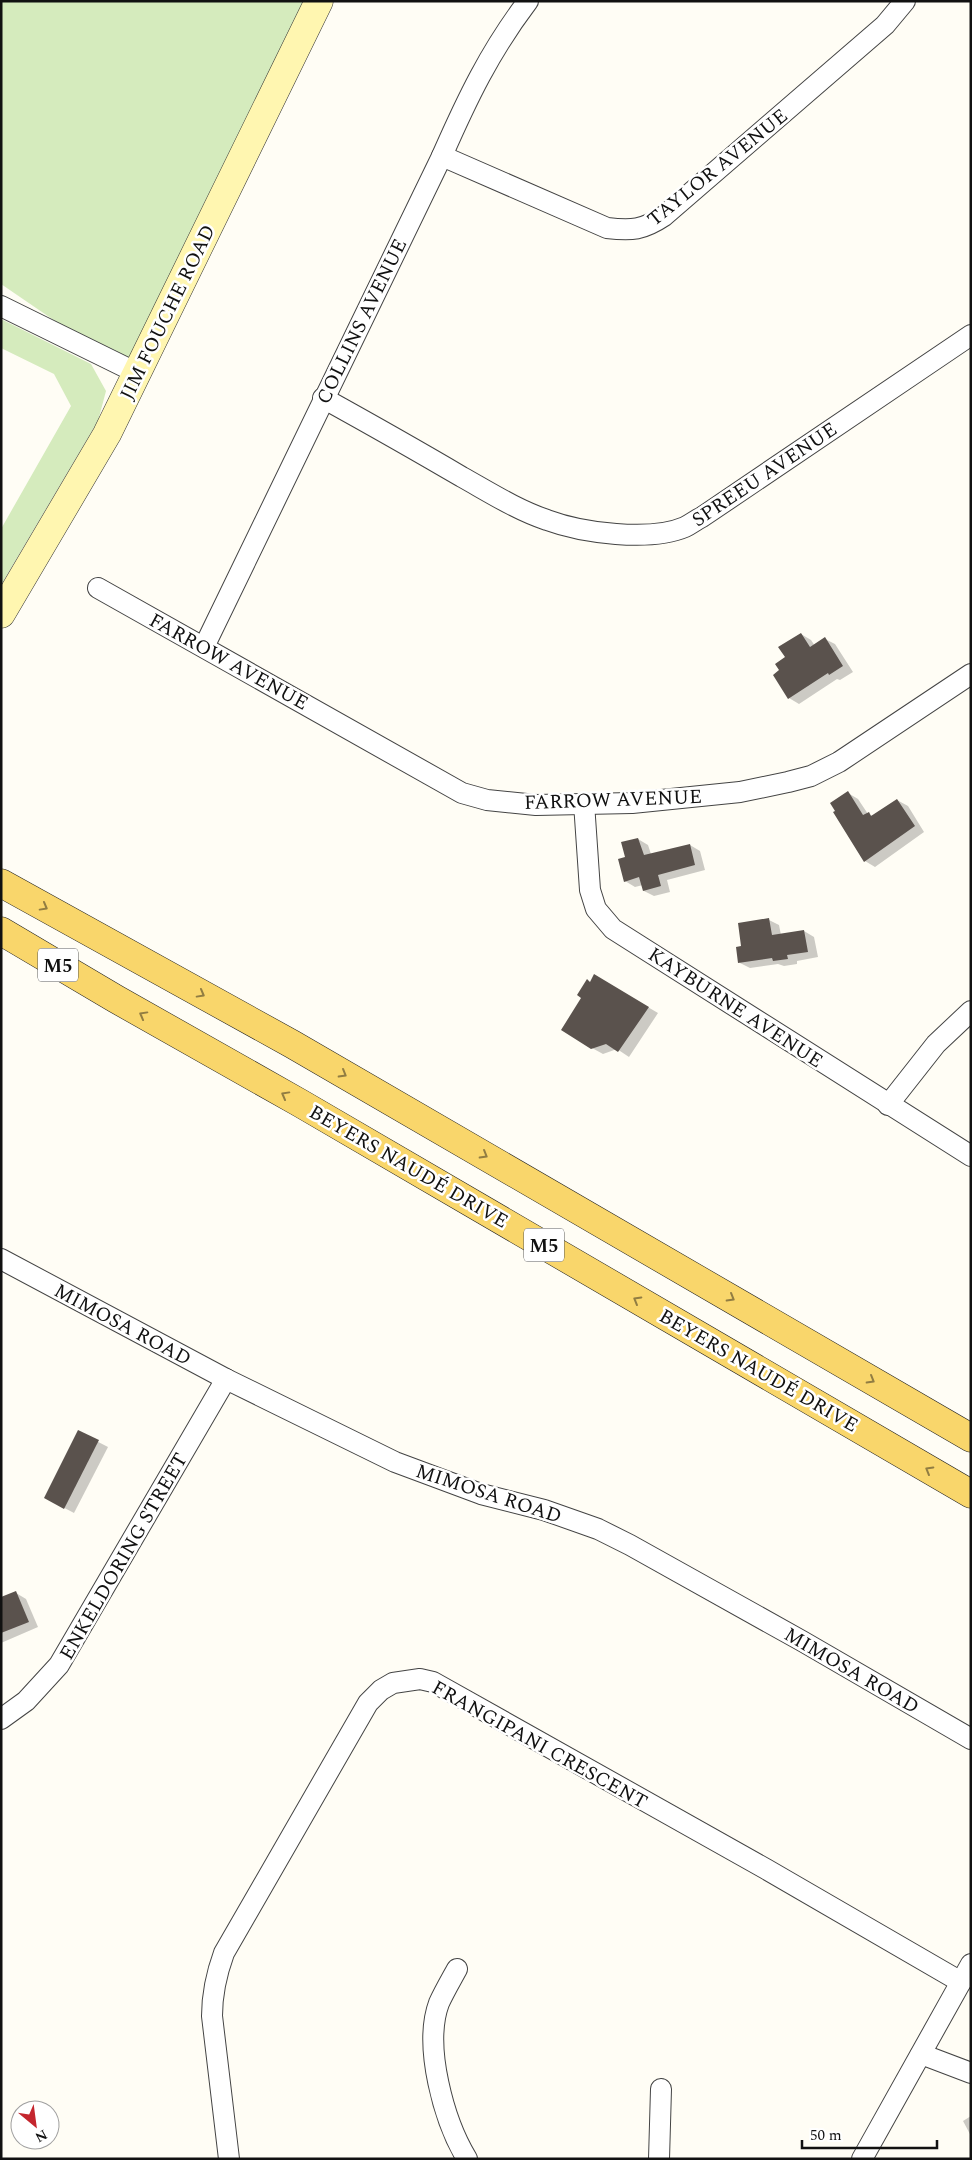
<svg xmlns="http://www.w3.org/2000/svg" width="972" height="2160" font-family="Spectral,serif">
<rect width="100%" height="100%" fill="#fffdf5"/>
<g fill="#d5ebbd">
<polygon points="1,1 319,1 134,375 1,284"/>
<polygon points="1,319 91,364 106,391 98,421 1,585 1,529 71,406 54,374 1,348"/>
</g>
<g fill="#0003">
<polygon points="801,634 811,640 815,646 825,639 835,644 853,672 840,680 837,679 799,704 789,698 781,671"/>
<polygon points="848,793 858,799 868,814 873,816 897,800 908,806 924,832 875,867 865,861 835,813"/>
<polygon points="638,839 648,845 651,854 690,845 700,851 705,870 667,880 670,892 654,896 644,891 643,885 635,887 625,881 626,858"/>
<polygon points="769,920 779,925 781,935 804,931 814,937 818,957 797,961 797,964 784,966 778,964 750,968 740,963 743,947"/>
<polygon points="595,976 658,1013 629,1057 617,1049 603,1054 592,1048 591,983"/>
<polygon points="79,1432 108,1447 74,1513 55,1503"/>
<polygon points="16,1593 26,1599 38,1627 1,1643 1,1599"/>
<polygon points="971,2116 971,2136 963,2121"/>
</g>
<g fill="#5a524d">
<polygon points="801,633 810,647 825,637 843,666 829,675 828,673 788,699 773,675 779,670 775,664 785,657 778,647"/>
<polygon points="848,791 863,815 869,812 871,816 897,799 915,826 864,862 833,812 835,811 830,803"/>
<polygon points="638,838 644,855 690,844 695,865 658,875 661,886 643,891 639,877 624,882 618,859 625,857 621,842"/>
<polygon points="769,918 772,935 804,930 808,952 787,955 788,959 773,961 772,958 738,963 736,947 741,946 738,923"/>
<polygon points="594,974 649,1007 618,1052 606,1044 591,1049 561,1030 581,998 577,995 587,979 590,982"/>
<polygon points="78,1430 99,1440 64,1509 44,1498"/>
<polygon points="16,1591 29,1622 1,1633 1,1597"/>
</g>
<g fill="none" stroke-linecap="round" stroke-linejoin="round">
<defs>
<g id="street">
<path d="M442 156 607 228C632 231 643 230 664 216L885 25 905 1"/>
<polyline points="1,306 137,373"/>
<path d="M323 398C370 424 416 450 462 477 489 492 517 510 547 520 582 533 650 542 685 527 691 524 696 520 702 517L971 335"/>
<polyline points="98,588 462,793 487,800 536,805 632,803 740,792 788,782 811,776 839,762 971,674"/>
<path d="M204 647 442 156C467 99 490 51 528 1"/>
<polyline points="584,803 590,890 596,909 613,929 971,1156"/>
<polyline points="888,1105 936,1044 971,1011"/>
<polyline points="1,1259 226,1379 395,1462 481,1494 544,1510 598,1529 630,1545 802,1641 971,1739"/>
<polyline points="1,1719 26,1701 59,1665 226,1379"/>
<path d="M457 1969C451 1980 444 1992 439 2003 423 2046 444 2121 467 2159"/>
<polyline points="921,2054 971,2073"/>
<path d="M229 2159 212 2016C212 1993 216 1975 224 1953L368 1703 381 1690 393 1683 420 1679 433 1682 766 1869 961 1982"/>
<polyline points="659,2159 661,2089"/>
<polyline points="862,2159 971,1964"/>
</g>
<polyline id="secondary" points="1,614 107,434 319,1"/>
<g id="primary">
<polyline points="1,883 292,1044 971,1438"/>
<polyline points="1,931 116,999 300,1103 971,1494"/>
</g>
</defs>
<use href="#street" stroke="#444" stroke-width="22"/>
<use href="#secondary" stroke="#333" stroke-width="29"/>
<use href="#primary" stroke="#222" stroke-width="29"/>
<use href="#street" stroke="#fff" stroke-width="20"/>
<use href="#secondary" stroke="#fff6b0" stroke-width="28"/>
<use href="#primary" stroke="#f9d66b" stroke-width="28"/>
</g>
<defs><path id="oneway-chevron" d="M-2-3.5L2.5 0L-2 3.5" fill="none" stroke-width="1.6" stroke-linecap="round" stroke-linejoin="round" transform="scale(1.25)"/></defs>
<g stroke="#917d42">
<use href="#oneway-chevron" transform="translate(44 907) rotate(29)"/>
<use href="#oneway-chevron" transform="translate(201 994) rotate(29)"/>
<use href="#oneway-chevron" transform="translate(143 1015) rotate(-151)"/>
<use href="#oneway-chevron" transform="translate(343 1074) rotate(30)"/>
<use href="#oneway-chevron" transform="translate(285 1095) rotate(-151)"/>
<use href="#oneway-chevron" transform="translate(484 1155) rotate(30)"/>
<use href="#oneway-chevron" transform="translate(731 1298) rotate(30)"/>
<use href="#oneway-chevron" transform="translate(637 1300) rotate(-150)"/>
<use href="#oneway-chevron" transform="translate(871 1380) rotate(30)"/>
<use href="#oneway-chevron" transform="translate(929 1470) rotate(-150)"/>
</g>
<g text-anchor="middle" stroke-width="5" stroke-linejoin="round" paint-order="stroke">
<g fill="#fff" stroke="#585858" stroke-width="1">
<rect x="38" y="948.5" width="40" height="33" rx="4"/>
<rect x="524" y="1228.5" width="40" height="33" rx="4"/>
</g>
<g font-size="19" font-weight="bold" fill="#111">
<text x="58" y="972">M5</text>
<text x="544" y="1252">M5</text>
</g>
<g font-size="20" fill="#111" stroke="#fff">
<text transform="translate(717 167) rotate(-39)" y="7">TAYLOR AVENUE</text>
<text transform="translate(167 312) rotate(-64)" y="7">JIM FOUCHE ROAD</text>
<text transform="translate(361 321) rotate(-64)" y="7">COLLINS AVENUE</text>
<text transform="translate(764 474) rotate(-34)" y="7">SPREEU AVENUE</text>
<text transform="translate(229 661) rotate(29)" y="7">FARROW AVENUE</text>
<text transform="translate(613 799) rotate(-2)" y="7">FARROW AVENUE</text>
<text transform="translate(736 1007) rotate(33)" y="7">KAYBURNE AVENUE</text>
<text transform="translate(409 1166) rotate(30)" y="7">BEYERS NAUDÉ DRIVE</text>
<text transform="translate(123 1324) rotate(28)" y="7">MIMOSA ROAD</text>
<text transform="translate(759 1370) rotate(30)" y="7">BEYERS NAUDÉ DRIVE</text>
<text transform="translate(489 1493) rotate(18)" y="7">MIMOSA ROAD</text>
<text transform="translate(123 1556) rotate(-60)" y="7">ENKELDORING STREET</text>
<text transform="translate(852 1670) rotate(30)" y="7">MIMOSA ROAD</text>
<text transform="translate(540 1744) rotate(29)" y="7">FRANGIPANI CRESCENT</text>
</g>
</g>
<rect width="972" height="2160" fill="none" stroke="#111111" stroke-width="5"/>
<g transform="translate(35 2125) rotate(151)"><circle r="24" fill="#ffffff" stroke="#a0a0a0"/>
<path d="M0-4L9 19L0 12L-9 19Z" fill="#c4262e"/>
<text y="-8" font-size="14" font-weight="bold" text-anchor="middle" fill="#111111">N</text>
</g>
<path d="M802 2140v8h135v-8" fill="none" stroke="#111111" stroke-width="2.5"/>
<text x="810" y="2140" font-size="15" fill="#111111" stroke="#ffffff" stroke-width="4" paint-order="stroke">50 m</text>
</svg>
